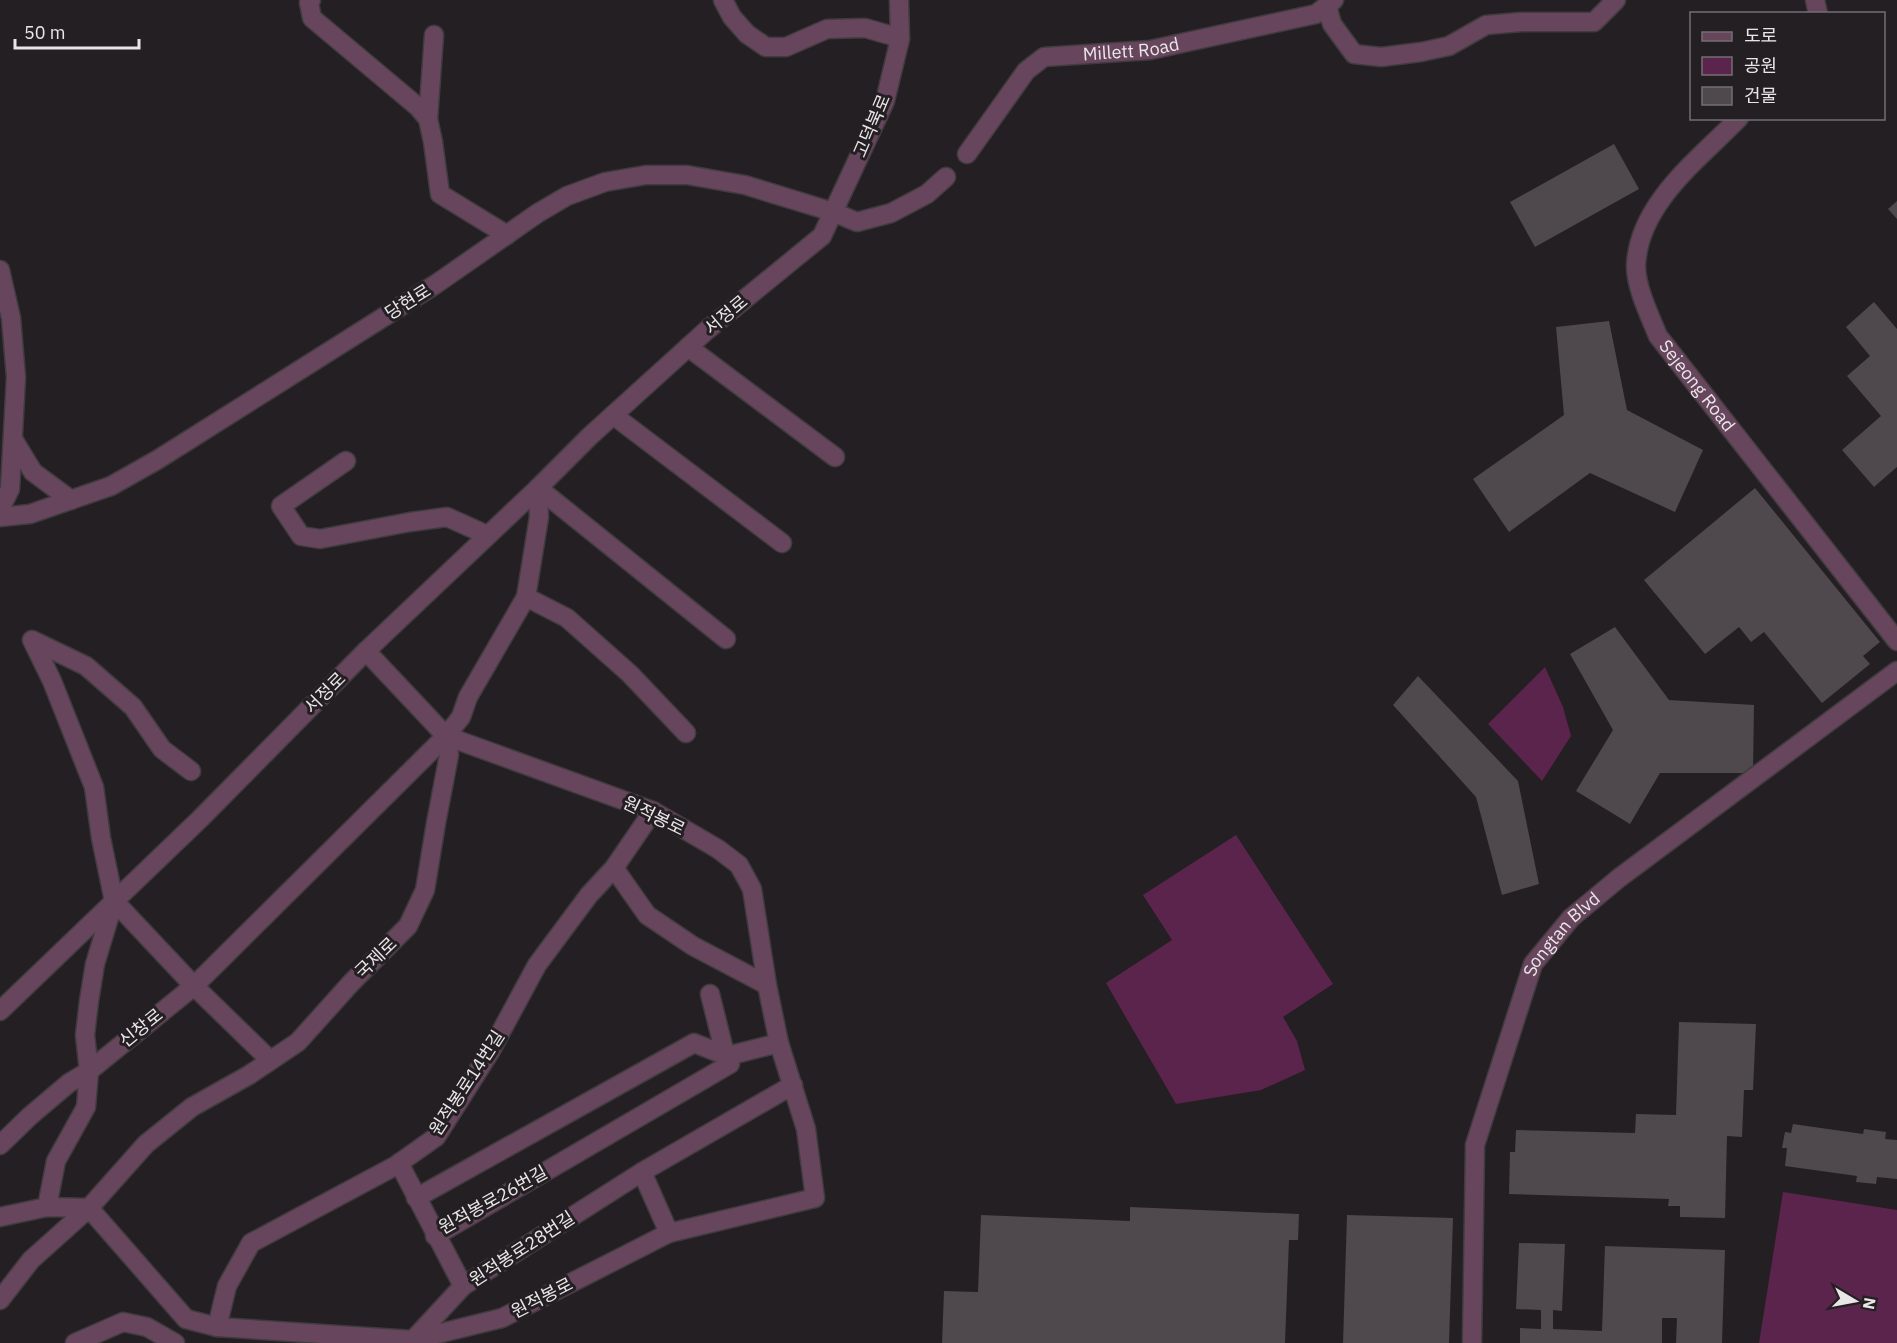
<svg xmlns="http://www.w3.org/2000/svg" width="1897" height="1343" font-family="'IBM Plex Sans','Noto Sans KR',sans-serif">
<rect width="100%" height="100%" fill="#241f22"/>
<g fill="#5b244c">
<polygon points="1545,667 1563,707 1571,736 1542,781 1488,724"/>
<polygon points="1236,835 1333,984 1283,1017 1297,1041 1305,1070 1261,1090 1176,1104 1106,983 1172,940 1143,895"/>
<polygon points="1783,1192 1897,1210 1897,1343 1759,1343"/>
</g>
<g fill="#4f484c">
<polygon points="1614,144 1639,189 1535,247 1510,202"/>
<polygon points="1897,201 1897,219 1888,209"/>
<polygon points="1874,302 1897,329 1897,467 1874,487 1842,450 1881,416 1847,376 1870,356 1846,327"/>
<polygon points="1609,321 1627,410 1703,450 1675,512 1590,473 1509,532 1473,479 1564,415 1556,327"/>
<polygon points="1755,488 1880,642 1863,656 1870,664 1822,703 1764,632 1751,642 1739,627 1705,654 1644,580"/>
<polygon points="1615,627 1669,700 1754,705 1753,773 1660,773 1630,824 1576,791 1613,730 1570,654"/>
<polygon points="1418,676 1518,781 1539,884 1502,895 1476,797 1393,705"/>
<polygon points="1679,1022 1756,1024 1753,1090 1744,1090 1742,1137 1727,1136 1725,1218 1680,1217 1680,1206 1668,1206 1669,1199 1509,1194 1510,1152 1515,1152 1516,1130 1635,1133 1636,1114 1676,1115"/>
<polygon points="1793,1124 1863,1134 1864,1129 1886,1132 1885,1139 1897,1140 1897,1179 1877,1177 1876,1184 1856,1182 1857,1176 1785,1166 1787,1148 1782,1148 1785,1132 1791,1133"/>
<polygon points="1130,1207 1299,1214 1298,1240 1289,1240 1285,1343 942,1343 944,1291 978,1292 981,1215 1130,1221"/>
<polygon points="1347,1215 1453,1218 1449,1343 1343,1343"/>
<polygon points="1519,1243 1565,1244 1562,1311 1553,1310 1553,1329 1602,1331 1605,1246 1725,1250 1722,1343 1676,1343 1677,1318 1662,1318 1662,1343 1520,1343 1520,1328 1541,1329 1541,1310 1516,1309"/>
</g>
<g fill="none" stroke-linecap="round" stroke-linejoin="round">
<defs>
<g id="minor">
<polyline points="311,0 309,3 312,18 418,107 428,119 433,142 440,194 507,235"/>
<polyline points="723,0 732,17 747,34 766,47 786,47 827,29 865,28 900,38"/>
<polyline points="1815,0 1818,14"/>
<polyline points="1327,6 1332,24 1354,54 1381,57 1421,52 1449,46 1486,25 1521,22 1594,22 1616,0"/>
<path id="s1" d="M1739 118C1699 159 1638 204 1636 266 1636 288 1650 316 1658 336L1897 641"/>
<polyline points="428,119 434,35"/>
<path id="s2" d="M967 154 1026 71 1044 57 1150 50 1316 14 1334 0"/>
<polyline points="0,270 11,318 16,377 10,489 0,509"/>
<polyline points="688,347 835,457"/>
<polyline points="613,415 782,543"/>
<polyline points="13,439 33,472 71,500"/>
<polyline points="346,461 281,506 301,536 320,539 410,522 447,517 487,535"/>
<polyline points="538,488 726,639"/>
<polyline points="0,517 30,514 111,486 157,460 436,284 538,213 567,196 605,182 646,175 687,175 745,185 833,212 857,222 891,213 927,194 946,177"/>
<polyline points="526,597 567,618 630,674 686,733"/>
<polyline points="614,868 647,915 693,946 767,985"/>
<polyline points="114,901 194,986 270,1060"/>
<polyline points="0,1011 201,818 366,651 538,488 590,436 707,330 822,236 885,101 900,39 899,0"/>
<polyline points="0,1145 30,1116 69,1083 89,1071 194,986 446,736"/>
<polyline points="399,1163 463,1286"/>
<polyline points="642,1172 669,1233"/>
<polyline points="416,1198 694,1043 727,1056 779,1043"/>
<polyline points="47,1207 56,1161 86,1107 89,1071 85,1035 89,1001 95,964 114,901 101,838 94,787 52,681 32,640 86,666 133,707 162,749 191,771"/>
<polyline points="0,1217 47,1207 89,1208 186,1319 217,1327 413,1340 502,1318 669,1233 815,1198 806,1129 779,1043 767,985 752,889 739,865 718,849 653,811 446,736 366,651"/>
<polyline points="435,1236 730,1064 724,1050 710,994"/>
<polyline points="0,1300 31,1260 89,1208 146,1144 192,1107 249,1075 298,1042 351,983 408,926 425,890 436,823 449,755 446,736 461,717 468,697 526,597 539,517 538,488"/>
<polyline points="217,1327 227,1286 251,1243 395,1166 436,1137 490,1052 537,965 589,895 614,868 653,811"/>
<polyline points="413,1340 463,1286 642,1172 793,1085"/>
<polyline points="75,1343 123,1322 147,1327 175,1343"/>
<path id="s3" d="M1472 1343 1475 1145 1533 964 1571 918 1619 878 1897 671"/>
</g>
</defs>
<use href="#minor" stroke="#403b3e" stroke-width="21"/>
<use href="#minor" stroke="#67465d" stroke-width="18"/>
</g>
<g text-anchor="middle" stroke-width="6" stroke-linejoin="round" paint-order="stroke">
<g font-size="18" fill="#eae6e8" stroke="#241f22">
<text dy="6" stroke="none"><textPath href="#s2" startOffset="212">Millett Road</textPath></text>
<text transform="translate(872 126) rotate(-67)" y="6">고덕북로</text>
<text transform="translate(408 302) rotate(-32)" y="6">당현로</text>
<text transform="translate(726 315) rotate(-40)" y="6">서정로</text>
<text dy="6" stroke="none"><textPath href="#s1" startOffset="322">Sejeong Road</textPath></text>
<text transform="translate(325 693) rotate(-45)" y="6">서정로</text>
<text transform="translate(654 816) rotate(26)" y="6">원적봉로</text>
<text dy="6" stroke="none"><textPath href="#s3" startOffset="429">Songtan Blvd</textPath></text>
<text transform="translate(376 958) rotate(-44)" y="6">국제로</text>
<text transform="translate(141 1028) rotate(-39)" y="6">신창로</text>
<text transform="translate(467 1083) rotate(-57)" y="6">원적봉로14번길</text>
<text transform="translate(493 1200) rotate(-29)" y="6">원적봉로26번길</text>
<text transform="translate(522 1249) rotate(-33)" y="6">원적봉로28번길</text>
<text transform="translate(542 1298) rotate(-27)" y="6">원적봉로</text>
</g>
</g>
<rect x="1690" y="12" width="195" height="108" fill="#241f22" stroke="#736f71" stroke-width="1.5"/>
<rect x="1702" y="32" width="30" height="9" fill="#67465d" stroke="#736f71" stroke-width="1.5"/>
<text x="1744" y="42" font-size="18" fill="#eae6e8">도로</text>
<rect x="1702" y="57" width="30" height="18" fill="#5b244c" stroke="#736f71" stroke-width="1.5"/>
<text x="1744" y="72" font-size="18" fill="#eae6e8">공원</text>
<rect x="1702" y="87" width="30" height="18" fill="#4f484c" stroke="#736f71" stroke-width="1.5"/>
<text x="1744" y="102" font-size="18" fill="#eae6e8">건물</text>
<g transform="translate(1855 1301) rotate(100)" stroke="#241f22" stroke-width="4.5" paint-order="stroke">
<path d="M0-4.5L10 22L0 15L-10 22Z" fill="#eae6e8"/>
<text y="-9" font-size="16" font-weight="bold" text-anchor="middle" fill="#eae6e8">N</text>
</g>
<path d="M15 39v9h124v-9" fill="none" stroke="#eae6e8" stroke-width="3"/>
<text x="24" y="39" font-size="18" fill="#eae6e8" stroke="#241f22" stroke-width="4.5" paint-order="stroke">50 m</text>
</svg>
